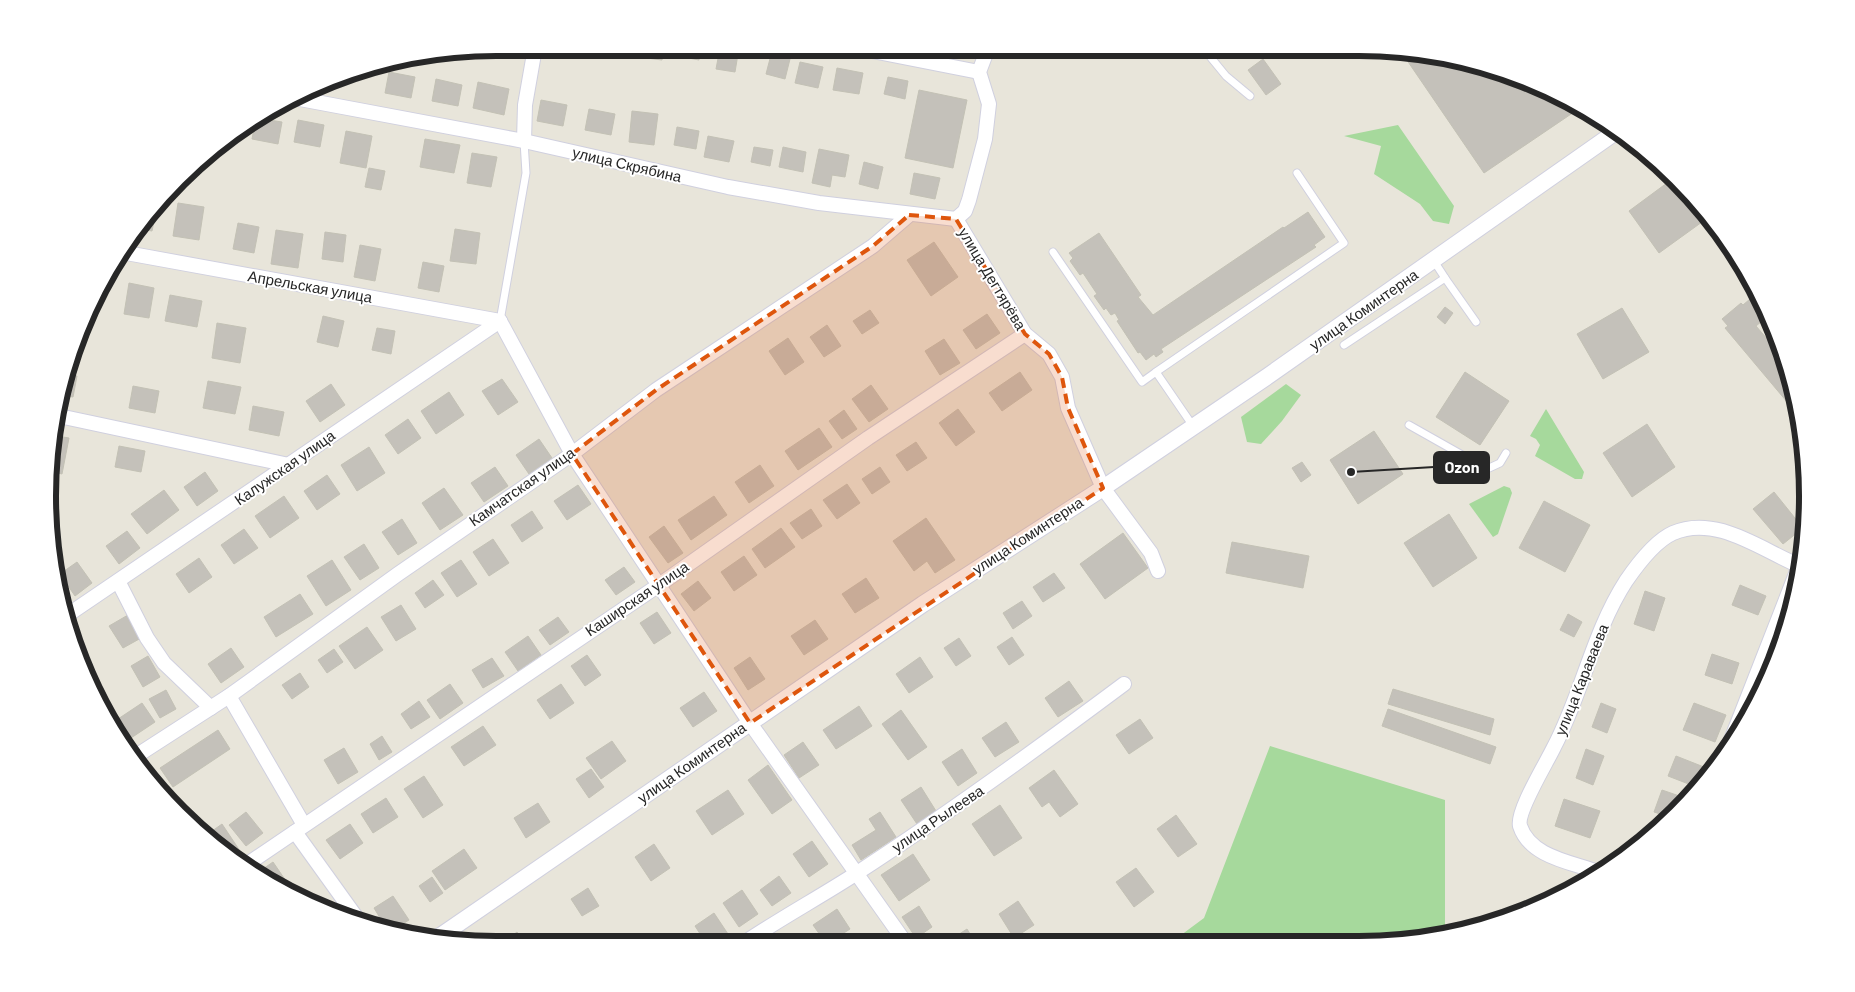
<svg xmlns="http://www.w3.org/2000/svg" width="1855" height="992" font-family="Barlow,sans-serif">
<rect width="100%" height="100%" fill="#e8e5da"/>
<g fill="#a6d99c">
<polygon points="1398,125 1454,206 1449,224 1433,221 1420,204 1374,174 1381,146 1344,136"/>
<polygon points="1286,384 1301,395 1282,421 1261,444 1247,442 1241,417"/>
<polygon points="1546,409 1584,472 1582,479 1575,479 1535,456 1540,445 1536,439 1530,436"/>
<polygon points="1504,486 1510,488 1512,493 1498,534 1493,537 1469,504"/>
<polygon points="1270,746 1445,800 1445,925 1438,935 1418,941 1173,941 1204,918"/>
</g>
<g fill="#c4c1ba" stroke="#c3c1b5">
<polygon points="491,48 516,48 515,56 491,52"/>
<polygon points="632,48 670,48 664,48 662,60 631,56"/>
<polygon points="674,48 701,48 699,60 673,55"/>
<polygon points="720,48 739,48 735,72 716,69"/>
<polygon points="1400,50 1475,63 1558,94 1580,108 1484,173"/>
<polygon points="772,51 791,55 785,79 766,74"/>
<polygon points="1263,59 1281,84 1266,95 1248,70"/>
<polygon points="800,62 823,67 818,88 795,83"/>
<polygon points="837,68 863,73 859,94 833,90"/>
<polygon points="389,72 415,77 411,98 385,93"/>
<polygon points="888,77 908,81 905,99 884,94"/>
<polygon points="436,79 462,85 458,106 432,101"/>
<polygon points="478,82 509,89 504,115 473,108"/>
<polygon points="919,90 967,100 953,168 905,158"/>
<polygon points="541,100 567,105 563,126 537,121"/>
<polygon points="589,109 615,114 611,135 585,130"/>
<polygon points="632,111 658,114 654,145 629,142"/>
<polygon points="263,119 282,122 278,144 252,139 255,123"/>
<polygon points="298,120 324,125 320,147 294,142"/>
<polygon points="677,127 699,131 696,149 674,145"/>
<polygon points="346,131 372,136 366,168 340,163"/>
<polygon points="708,136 734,141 729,162 704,157"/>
<polygon points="425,139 460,145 454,173 420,167"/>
<polygon points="754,147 773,150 770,166 751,162"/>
<polygon points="783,147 806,152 803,172 779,167"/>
<polygon points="819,149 849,155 845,177 832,175 830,187 812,183"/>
<polygon points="472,153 497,157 491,187 467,183"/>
<polygon points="864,162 883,167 878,189 859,184"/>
<polygon points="369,168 385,171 381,190 365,187"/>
<polygon points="914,173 940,178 935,199 910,194"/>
<polygon points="1671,180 1702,222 1659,253 1629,211"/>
<polygon points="178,203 204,207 199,240 173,236"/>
<polygon points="156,212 152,231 140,229"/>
<polygon points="1308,212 1325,237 1314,245 1316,247 1161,349 1163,352 1156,357 1154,354 1146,360 1140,352 1138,353 1117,321 1119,320 1115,313 1111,315 1106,308 1104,310 1094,296 1097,294 1083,273 1080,275 1070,261 1073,258 1069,253 1099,233 1141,295 1138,297 1153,315 1283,227 1284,228"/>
<polygon points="238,223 259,227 254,253 233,249"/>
<polygon points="455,229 480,233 476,264 450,261"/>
<polygon points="276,230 303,234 298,268 271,264"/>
<polygon points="325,232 346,235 343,262 322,259"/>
<polygon points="934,242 958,277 931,296 907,260"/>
<polygon points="360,245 381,249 375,281 354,277"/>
<polygon points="423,262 444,266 439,292 418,288"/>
<polygon points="129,283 154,288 149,318 124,314"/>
<polygon points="1757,293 1768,316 1756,326 1768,340 1770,338 1785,355 1798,415 1725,328 1728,326 1722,319 1741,303 1743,305"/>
<polygon points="170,295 202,301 197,327 165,321"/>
<polygon points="1445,307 1453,313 1445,324 1437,317"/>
<polygon points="1622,308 1649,352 1603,379 1577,334"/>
<polygon points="870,310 879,323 862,334 853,321"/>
<polygon points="987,314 1000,333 976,349 963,330"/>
<polygon points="323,316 344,321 338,347 317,342"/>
<polygon points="217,323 246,328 240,363 212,358"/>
<polygon points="827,325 841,346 824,357 810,337"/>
<polygon points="377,328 395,331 391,354 372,350"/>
<polygon points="788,338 804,362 785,375 769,351"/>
<polygon points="944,339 960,363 940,375 925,351"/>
<polygon points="1020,372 1032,390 1002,411 989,393"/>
<polygon points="1465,372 1509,401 1480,445 1436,417"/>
<polygon points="66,373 77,376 73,397 61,395"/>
<polygon points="502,379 518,402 498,415 482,391"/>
<polygon points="208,381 241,387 235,414 203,408"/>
<polygon points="331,384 345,405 320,422 306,401"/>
<polygon points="871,385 888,409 869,422 852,399"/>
<polygon points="133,386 159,391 155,413 129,408"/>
<polygon points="449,392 464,415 436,434 421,411"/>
<polygon points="253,406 284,412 279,436 249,430"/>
<polygon points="958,409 975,432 956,446 939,423"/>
<polygon points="844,410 857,429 842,439 829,421"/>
<polygon points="408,419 421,438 398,454 385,435"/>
<polygon points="1647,424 1675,467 1632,497 1603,453"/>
<polygon points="819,428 832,447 798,470 785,451"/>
<polygon points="1374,431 1403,474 1358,504 1330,460"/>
<polygon points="57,436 69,438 62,474 54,472"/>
<polygon points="539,439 552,458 529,474 516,455"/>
<polygon points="916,442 927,458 907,471 896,455"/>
<polygon points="119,446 145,451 141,472 115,467"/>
<polygon points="369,447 385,473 357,491 341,465"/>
<polygon points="1302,462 1311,475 1301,482 1292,468"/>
<polygon points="760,465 774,486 749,503 735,482"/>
<polygon points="495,467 508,486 484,502 471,483"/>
<polygon points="880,467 890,482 872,494 862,479"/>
<polygon points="205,472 218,491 197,506 184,487"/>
<polygon points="327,475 340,494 317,510 304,491"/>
<polygon points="847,484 860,503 837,519 823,500"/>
<polygon points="578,485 591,504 567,520 554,501"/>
<polygon points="444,488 463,515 440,530 422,503"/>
<polygon points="164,490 179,510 147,534 131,514"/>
<polygon points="1774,492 1803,528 1783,544 1753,509"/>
<polygon points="284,496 299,518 270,538 255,516"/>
<polygon points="714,496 727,515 691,540 678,520"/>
<polygon points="1544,501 1590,525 1565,572 1519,548"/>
<polygon points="811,509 822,526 802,539 790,523"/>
<polygon points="532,511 543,528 522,542 511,525"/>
<polygon points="1449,514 1477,558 1433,587 1404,543"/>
<polygon points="926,518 955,560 935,573 927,561 914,571 893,541"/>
<polygon points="402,519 417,543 398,555 382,532"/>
<polygon points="664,526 683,553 668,563 649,537"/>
<polygon points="781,528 795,547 765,568 752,549"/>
<polygon points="244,529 258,548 234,564 221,545"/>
<polygon points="127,531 140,548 119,564 106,546"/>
<polygon points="1123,533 1148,568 1105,599 1080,564"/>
<polygon points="493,539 509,563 489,576 473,552"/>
<polygon points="1232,542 1309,556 1303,588 1226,573"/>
<polygon points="364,544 379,568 360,580 344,557"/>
<polygon points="744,556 757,575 734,591 721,572"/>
<polygon points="199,558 212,577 189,593 176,574"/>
<polygon points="332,560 351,590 326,606 307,576"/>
<polygon points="461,560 477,584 457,597 441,573"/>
<polygon points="77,562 92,583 75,596 60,574"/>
<polygon points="624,567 635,582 616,595 605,580"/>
<polygon points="1054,573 1065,588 1043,602 1033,587"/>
<polygon points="866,578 879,598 855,613 842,594"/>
<polygon points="433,580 444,595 425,608 415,593"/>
<polygon points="698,581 711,598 694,611 681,594"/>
<polygon points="1740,585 1766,596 1758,615 1732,605"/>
<polygon points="1645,591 1665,598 1654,631 1634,624"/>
<polygon points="300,594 313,614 276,637 264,617"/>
<polygon points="1022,601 1032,616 1013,629 1003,613"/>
<polygon points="401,605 416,629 396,641 381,617"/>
<polygon points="657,612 671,633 654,644 640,623"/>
<polygon points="1568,614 1582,622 1574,637 1560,630"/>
<polygon points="128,615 141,638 123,648 109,626"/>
<polygon points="558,617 569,632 550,645 539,630"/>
<polygon points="815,620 828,639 804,655 791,636"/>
<polygon points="367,627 383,650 355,669 339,646"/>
<polygon points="528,636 541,655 518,671 505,652"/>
<polygon points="1012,637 1024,655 1009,665 997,647"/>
<polygon points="959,638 971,656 956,666 944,648"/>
<polygon points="231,648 244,667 221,683 208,664"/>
<polygon points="334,649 343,662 327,673 318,660"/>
<polygon points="1712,654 1739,663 1732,684 1705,675"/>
<polygon points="587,655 601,675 585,686 571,666"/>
<polygon points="148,656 160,677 143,687 131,666"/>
<polygon points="750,657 765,679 748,690 734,668"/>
<polygon points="920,657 933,677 909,693 896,674"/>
<polygon points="492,658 504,676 483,688 472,670"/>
<polygon points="300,673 309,687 292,699 282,685"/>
<polygon points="1069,681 1083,701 1058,717 1045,698"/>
<polygon points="450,684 463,703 440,719 427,700"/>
<polygon points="561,684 574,703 550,719 537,700"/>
<polygon points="1393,689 1494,719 1490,735 1388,704"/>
<polygon points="166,690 176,709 160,718 149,699"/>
<polygon points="704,692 717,711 693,727 680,708"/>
<polygon points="419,701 430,717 411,729 401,714"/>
<polygon points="142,703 155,722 131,738 118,719"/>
<polygon points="1601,703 1616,709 1607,733 1592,727"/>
<polygon points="1694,703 1726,715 1715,742 1683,730"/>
<polygon points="859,706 872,726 836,749 823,730"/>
<polygon points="1388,709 1496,747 1490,764 1382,726"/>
<polygon points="901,710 927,747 908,760 882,724"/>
<polygon points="1140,719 1153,738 1129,754 1116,735"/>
<polygon points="1006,722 1019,742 995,757 982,738"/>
<polygon points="483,726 496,745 464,766 451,747"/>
<polygon points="218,730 230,749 173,787 160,768"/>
<polygon points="382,736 392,752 379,760 370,744"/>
<polygon points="612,741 626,761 601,779 586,758"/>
<polygon points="803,742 819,765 799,778 784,755"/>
<polygon points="344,748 358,772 338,784 324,760"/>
<polygon points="962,749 977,773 958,786 942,762"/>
<polygon points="1586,749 1604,756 1593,785 1576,778"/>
<polygon points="1676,756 1709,769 1699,788 1668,776"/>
<polygon points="768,765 792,800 772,814 748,780"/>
<polygon points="591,769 604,787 589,798 576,779"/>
<polygon points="1054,770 1078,804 1060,817 1049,802 1042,807 1029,788"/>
<polygon points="424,776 443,805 423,818 404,789"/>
<polygon points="921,787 936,811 917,824 901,800"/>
<polygon points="728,790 744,814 712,835 696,811"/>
<polygon points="1662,790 1688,799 1669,817 1654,812"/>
<polygon points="386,798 398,817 373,833 361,814"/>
<polygon points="1564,799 1600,811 1590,838 1555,826"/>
<polygon points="538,803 550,822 526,838 514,818"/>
<polygon points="1000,805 1022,838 994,856 972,824"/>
<polygon points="246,812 263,833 246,846 229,825"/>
<polygon points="880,812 896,837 861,860 852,845 876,830 869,819"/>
<polygon points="1176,815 1197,844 1178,857 1157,829"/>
<polygon points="222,824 240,851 236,854 208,834"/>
<polygon points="350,824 363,843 340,859 326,840"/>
<polygon points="812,841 828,864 809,877 793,854"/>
<polygon points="654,844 670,868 651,881 635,857"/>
<polygon points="464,849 477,868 445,890 432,871"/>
<polygon points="913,854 930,880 899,901 881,875"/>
<polygon points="273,862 286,881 280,885 260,871"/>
<polygon points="1136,868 1154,892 1134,907 1116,882"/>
<polygon points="779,876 791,893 772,906 760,890"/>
<polygon points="432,877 443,893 430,902 419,886"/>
<polygon points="588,888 599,906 582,916 571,899"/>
<polygon points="742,890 758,914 739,927 723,903"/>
<polygon points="393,896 409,920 391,931 388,931 374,908"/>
<polygon points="1018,901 1034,925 1014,938 999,914"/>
<polygon points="919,906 932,927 916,938 902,917"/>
<polygon points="837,909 850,929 830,942 825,942 813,925"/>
<polygon points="714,913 730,937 721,943 706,943 695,926"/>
<polygon points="967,929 975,942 947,942"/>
<polygon points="517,932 525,943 505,943 504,942"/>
<polygon points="679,934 685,943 666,943"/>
</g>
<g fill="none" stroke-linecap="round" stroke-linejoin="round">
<defs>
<g id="service">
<polyline points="1203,48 1226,76 1250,96"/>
<polyline points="1053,252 1142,382 1156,372"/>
<polyline points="1445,278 1476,322"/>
<polyline points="500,321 526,173 524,141"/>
<polyline points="1344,345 1445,278 1434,261"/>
<polyline points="1409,425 1487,469 1500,463 1506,453"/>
<polyline points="1193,426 1156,372 1344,243 1297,173"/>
</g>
<g id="minor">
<polyline points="857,48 979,72"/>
<polyline points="988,48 979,72 989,104 985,139 969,200 965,211 956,219 1025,334 1049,354 1062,377 1068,408 1103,488 1151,553 1158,571"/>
<polyline points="300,99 524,141 728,187 819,203 956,219"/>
<polyline points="524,141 525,105 535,48"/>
<polyline points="121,252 500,321"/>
<polyline points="500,321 572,454 750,723 905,942"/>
<polyline points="59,416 289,465"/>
<polyline points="119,583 147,638 164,663 211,708"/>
<polyline points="69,614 500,321"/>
<polyline points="229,696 304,825"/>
<polyline points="1731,740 1799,566"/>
<polyline points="133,758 229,696 398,574 572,454 656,390 873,246 909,215"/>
<polyline points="295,832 359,921"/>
<polyline points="249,863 659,585 868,438 1025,334"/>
<path d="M1598 872C1571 862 1530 857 1520 826 1516 812 1547 762 1554 747 1582 694 1593 632 1626 581 1637 565 1655 541 1673 533 1716 514 1761 550 1800 566"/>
<path d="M744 943C781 918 820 897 857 873 949 813 1037 749 1124 684"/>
</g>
<polyline id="tertiary" points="436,939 923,604 1103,488 1268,376 1617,131"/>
</defs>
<use href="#service" stroke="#d0d0df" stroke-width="9"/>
<use href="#minor" stroke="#d0d0df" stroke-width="16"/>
<use href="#tertiary" stroke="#d0d0df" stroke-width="18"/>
<use href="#service" stroke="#fff" stroke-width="7"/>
<use href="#minor" stroke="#fff" stroke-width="14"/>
<use href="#tertiary" stroke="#fff" stroke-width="16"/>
</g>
<path fill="#de560d" fill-opacity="0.2" stroke="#de560d" stroke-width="4" stroke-dasharray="10 6" stroke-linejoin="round" d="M909 215 956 219 1025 334 1049 354 1062 377 1068 408 1103 488 750 723 572 454 656 390 873 246Z"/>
<g text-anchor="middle" stroke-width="4" stroke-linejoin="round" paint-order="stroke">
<g font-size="15" fill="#272727" stroke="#fff">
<text transform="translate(627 165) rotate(13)" y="5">улица Скрябина</text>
<text transform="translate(992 279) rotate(59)" y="5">улица Дегтярёва</text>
<text transform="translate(310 287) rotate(10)" y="5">Апрельская улица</text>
<text transform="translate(1364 310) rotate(-35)" y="5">улица Коминтерна</text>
<text transform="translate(285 468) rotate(-35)" y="5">Калужская улица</text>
<text transform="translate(522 487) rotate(-35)" y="5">Камчатская улица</text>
<text transform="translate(1028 536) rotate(-33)" y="5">улица Коминтерна</text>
<text transform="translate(637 599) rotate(-34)" y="5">Каширская улица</text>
<text transform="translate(1582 680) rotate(-68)" y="5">улица Караваева</text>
<text transform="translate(692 763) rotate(-35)" y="5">улица Коминтерна</text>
<text transform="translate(938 819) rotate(-34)" y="5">улица Рылеева</text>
</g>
</g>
<path d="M0 0H1855V992H0ZM496 56H1359A440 440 0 0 1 1799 496V496A440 440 0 0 1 1359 936H496A440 440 0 0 1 56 496V496A440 440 0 0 1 496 56Z" fill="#fff" fill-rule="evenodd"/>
<path fill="none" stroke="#272727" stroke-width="6" d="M496 56H1359A440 440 0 0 1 1799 496V496A440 440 0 0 1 1359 936H496A440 440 0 0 1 56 496V496A440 440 0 0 1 496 56Z"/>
<path fill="none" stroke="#272727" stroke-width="2" d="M1351 472L1434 467"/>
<circle fill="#272727" stroke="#fff" stroke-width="2" cx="1351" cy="472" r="5"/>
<rect fill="#272727" stroke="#272727" stroke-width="2" x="1434" y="452" width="55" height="31" rx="5"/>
<g font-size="16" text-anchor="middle" font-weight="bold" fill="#fff">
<text x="1462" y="473">Ozon</text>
</g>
</svg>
